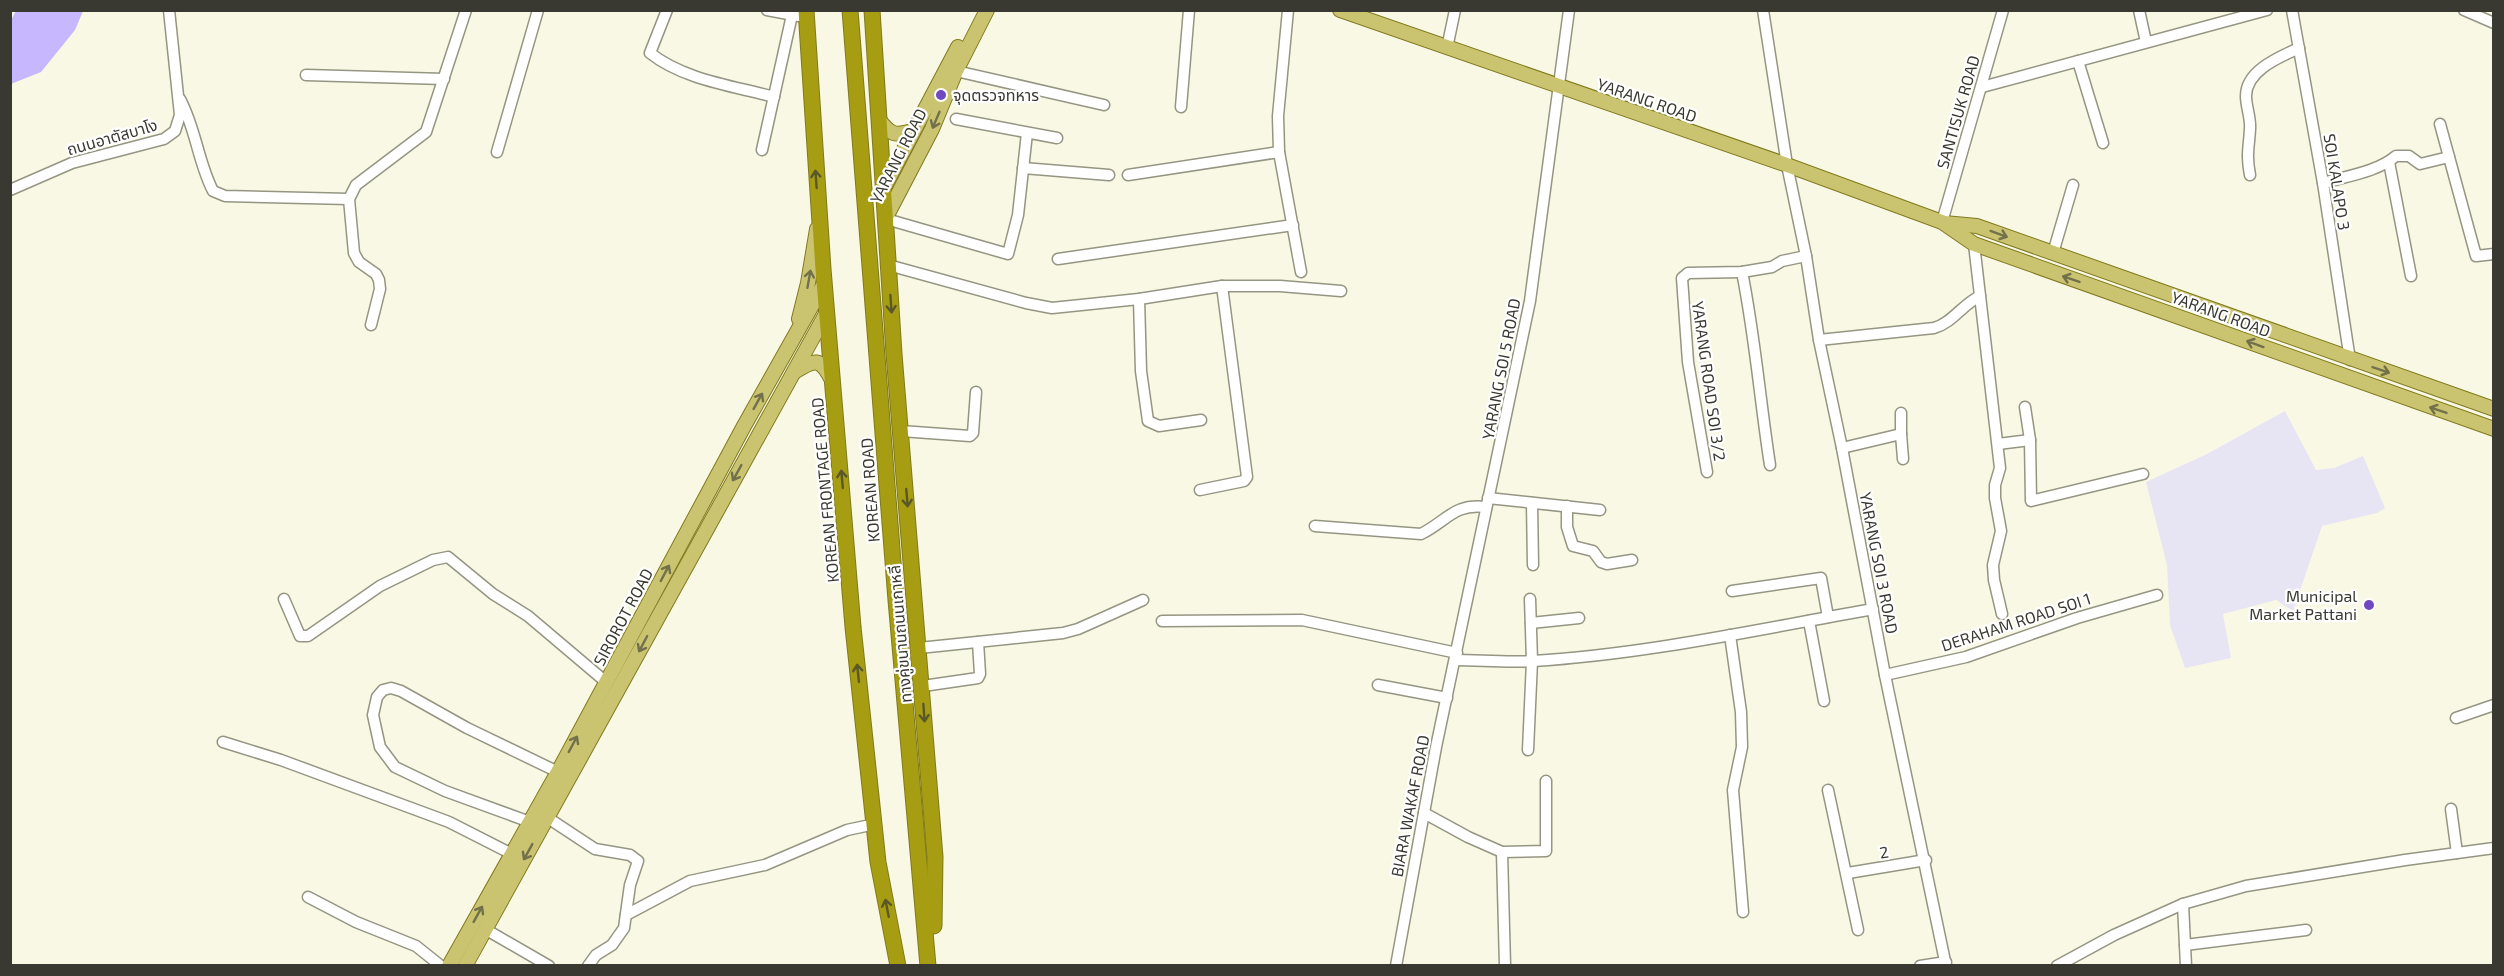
<svg xmlns="http://www.w3.org/2000/svg" width="2504" height="976" font-family="'Exo 2','Noto Sans Thai',sans-serif">
<rect width="100%" height="100%" fill="#f9f8e4"/>
<polygon fill="#e7e5f4" points="2285,411 2316,470 2334,468 2363,456 2385,508 2377,513 2322,526 2293,611 2276,600 2223,614 2231,658 2185,668 2170,625 2167,565 2146,482 2207,454"/>
<polygon fill="#c6b7fe" points="16,11 83,11 75,30 41,72 11,84 11,20"/>
<g fill="none" stroke-linecap="round" stroke-linejoin="round">
<defs>
<g id="minor">
<path d="M667 10 650 53C684 80 734 86 774 97"/>
<polyline points="767,10 799,16"/>
<polyline points="1288,10 1278,116 1279,152 1301,272"/>
<polyline points="1763,10 1787,165 1806,256 1819,340 1842,448 1885,675 1946,966"/>
<polyline points="2139,10 2146,42"/>
<polyline points="2292,10 2323,183 2350,360"/>
<polyline points="2464,10 2494,23"/>
<polyline points="1447,48 1455,10"/>
<polyline points="2078,61 2103,143"/>
<polyline points="956,71 1104,105"/>
<polyline points="306,75 444,79"/>
<polyline points="1982,87 2267,10"/>
<path d="M180 99C196 129 198 162 213 191L225 196 349 199"/>
<polyline points="1181,107 1189,10"/>
<polyline points="956,119 1057,138"/>
<polyline points="2440,124 2476,256 2494,254"/>
<polyline points="762,150 792,15"/>
<polyline points="497,152 538,10"/>
<polyline points="2389,162 2411,276"/>
<polyline points="1023,168 1109,175"/>
<polyline points="1128,175 1279,152"/>
<path d="M2250 175C2246 154 2249 148 2250 129 2251 118 2246 107 2246 96 2246 70 2280 57 2299 48"/>
<path d="M2323 183C2347 176 2377 172 2396 156H2409L2420 164 2449 157"/>
<polyline points="10,190 72,163 164,139 175,131 180,115 169,10"/>
<polyline points="893,221 1008,254 1018,215 1027,133"/>
<polyline points="1942,222 2003,10"/>
<polyline points="1974,244 2000,468 1995,485 1995,498 2001,531 1993,565 1994,580 2002,614"/>
<polyline points="2053,253 2073,185"/>
<polyline points="1058,259 1293,225"/>
<polyline points="888,265 1026,303 1052,308 1139,299 1222,286 1280,286 1341,291"/>
<path d="M1742 272C1755 336 1760 401 1770 465"/>
<polyline points="1139,299 1141,371 1148,421 1159,426 1201,420"/>
<polyline points="371,325 380,289 379,280 376,274 359,262 354,253 349,199 356,185 426,132 466,10"/>
<path d="M1819 340 1934 328C1952 323 1962 305 1980 296"/>
<polyline points="2025,407 2030,440 2031,501 2143,474"/>
<polyline points="1901,413 1901,434"/>
<polyline points="901,431 970,436 973,433 976,392"/>
<polyline points="1998,444 2030,440"/>
<polyline points="1842,448 1901,434 1903,459"/>
<polyline points="1707,472 1688,362 1682,278 1688,273 1742,272 1772,267 1782,261 1806,256"/>
<polyline points="1200,490 1244,481 1247,477 1222,286"/>
<polyline points="1488,498 1600,510"/>
<polyline points="1532,503 1533,565"/>
<polyline points="1567,506 1567,527 1573,546 1593,551 1601,562 1607,564 1632,560"/>
<path d="M1315 526 1421 534C1447 521 1454 503 1486 507"/>
<polyline points="1732,591 1821,578 1828,617"/>
<polyline points="284,599 300,636 308,636 380,586 433,560 448,557 493,594 528,616 606,682"/>
<polyline points="1162,621 1302,620 1457,653"/>
<polyline points="1809,621 1824,701"/>
<polyline points="1531,623 1579,618"/>
<polyline points="1730,635 1741,712 1742,747 1733,790 1743,912"/>
<polyline points="919,648 1063,633 1078,629 1143,600"/>
<path d="M1455 660C1480 660 1507 663 1533 661 1647 654 1760 629 1873 609"/>
<polyline points="1885,675 1966,657 2077,618 2157,595"/>
<polyline points="1378,685 1447,698"/>
<polyline points="923,686 978,678 980,674 978,642"/>
<polyline points="2456,718 2494,705"/>
<polyline points="223,742 281,760 422,812 449,822 512,854"/>
<polyline points="1528,750 1532,661 1530,599"/>
<polyline points="1828,790 1858,930"/>
<polyline points="2451,809 2457,853"/>
<polyline points="1424,813 1468,837 1502,852 1546,851 1546,781"/>
<polyline points="548,818 595,849 630,855 638,861 630,885 624,928 612,945 596,955 588,966"/>
<polyline points="530,822 445,791 395,767 380,747 373,715 377,697 383,690 391,688 401,691 467,728 558,772"/>
<polyline points="1502,852 1505,966"/>
<polyline points="1848,873 1926,860"/>
<polyline points="308,897 356,922 416,946 441,966"/>
<polyline points="2183,904 2186,966"/>
<polyline points="626,915 690,881 765,865 847,830 875,824"/>
<polyline points="485,929 549,966"/>
<polyline points="2185,945 2306,930"/>
<polyline points="1396,966 1436,747 1530,301 1569,10"/>
<polyline points="1920,966 1946,962"/>
<polyline points="2057,966 2114,935 2183,904 2246,886 2405,860 2494,848"/>
</g>
<g id="major">
<polyline points="1340,10 1787,165 1942,222 1974,244 2494,429"/>
<path d="M879 120C891 135 894 136 913 131"/>
<polyline points="883,189 958,47"/>
<polyline points="885,219 932,129 956,71 987,10"/>
<polyline points="1944,223 1977,226 2494,409"/>
<polyline points="799,319 808,283 817,229"/>
<path d="M794 372C815 359 820 357 832 380"/>
<polyline points="449,966 558,772 744,426 824,284"/>
<polyline points="465,966 827,312"/>
</g>
<g id="highway">
<polyline points="806,10 823,269 853,627 878,862 898,966"/>
<polyline points="850,10 896,600 928,966"/>
<polyline points="872,10 894,354 935,857 934,926"/>
</g>
</defs>
<use href="#minor" stroke="#959583" stroke-width="13"/>
<use href="#major" stroke="#807a1e" stroke-width="16"/>
<use href="#highway" stroke="#807a1e" stroke-width="17"/>
<use href="#minor" stroke="#fff" stroke-width="10"/>
<use href="#major" stroke="#cac471" stroke-width="14"/>
<use href="#highway" stroke="#a69d13" stroke-width="15"/>
</g>
<defs><path id="oneway-shaft" d="M-6 0H5M1.5-3L5.5 0L1.5 3" fill="none" stroke-width="1.6" stroke-linecap="round" stroke-linejoin="round" transform="scale(1.5)"/></defs>
<g stroke="#73714b">
<use href="#oneway-shaft" transform="translate(936 120) rotate(113)"/>
<use href="#oneway-shaft" transform="translate(1999 234) rotate(20)"/>
<use href="#oneway-shaft" transform="translate(809 279) rotate(-80)"/>
<use href="#oneway-shaft" transform="translate(2071 279) rotate(-161)"/>
<use href="#oneway-shaft" transform="translate(2255 344) rotate(-160)"/>
<use href="#oneway-shaft" transform="translate(2381 370) rotate(19)"/>
<use href="#oneway-shaft" transform="translate(758 401) rotate(-61)"/>
<use href="#oneway-shaft" transform="translate(2438 410) rotate(-161)"/>
<use href="#oneway-shaft" transform="translate(737 473) rotate(119)"/>
<use href="#oneway-shaft" transform="translate(665 573) rotate(-62)"/>
<use href="#oneway-shaft" transform="translate(643 644) rotate(118)"/>
<use href="#oneway-shaft" transform="translate(573 744) rotate(-62)"/>
<use href="#oneway-shaft" transform="translate(528 852) rotate(119)"/>
<use href="#oneway-shaft" transform="translate(478 914) rotate(-61)"/>
</g>
<g stroke="#5a5728">
<use href="#oneway-shaft" transform="translate(816 179) rotate(-94)"/>
<use href="#oneway-shaft" transform="translate(891 304) rotate(86)"/>
<use href="#oneway-shaft" transform="translate(842 479) rotate(-95)"/>
<use href="#oneway-shaft" transform="translate(907 498) rotate(85)"/>
<use href="#oneway-shaft" transform="translate(858 673) rotate(-96)"/>
<use href="#oneway-shaft" transform="translate(924 713) rotate(86)"/>
<use href="#oneway-shaft" transform="translate(887 908) rotate(-101)"/>
</g>
<g fill="#7049c2" stroke="#fff" stroke-width="2">
<circle cx="941" cy="95" r="6"/>
<circle cx="2369" cy="605" r="6"/>
</g>
<g text-anchor="middle" stroke-width="4.5" stroke-linejoin="round" paint-order="stroke">
<g font-size="16" fill="#393931" stroke="#fff" text-anchor="start">
<text x="953" y="101">จุดตรวจทหาร</text>
<text x="2357" y="602" text-anchor="end">Municipal<tspan x="2357" dy="18">Market Pattani</tspan></text>
</g>
<g font-size="16" fill="#393931" stroke="#fff">
<text transform="translate(1647 100) rotate(19)" y="6">YARANG ROAD</text>
<text transform="translate(1958 112) rotate(-74)" y="6">SANTISUK ROAD</text>
<text transform="translate(112 137) rotate(-16)" y="6">ถนนอาตัสบาโง</text>
<text transform="translate(898 156) rotate(-63)" y="6">YARANG ROAD</text>
<text transform="translate(2337 182) rotate(81)" y="6">SOI KALAPO 3</text>
<text transform="translate(2221 314) rotate(20)" y="6">YARANG ROAD</text>
<text transform="translate(1501 369) rotate(-79)" y="6">YARANG SOI 5 ROAD</text>
<text transform="translate(1709 381) rotate(82)" y="6">YARANG ROAD SOI 3/2</text>
<text transform="translate(825 490) rotate(-95)" y="6">KOREAN FRONTAGE ROAD</text>
<text transform="translate(870 490) rotate(-94)" y="6">KOREAN ROAD</text>
<text transform="translate(1879 563) rotate(79)" y="6">YARANG SOI 3 ROAD</text>
<text transform="translate(623 617) rotate(-62)" y="6">SIROROT ROAD</text>
<text transform="translate(2016 622) rotate(-18)" y="6">DERAHAM ROAD SOI 1</text>
<text transform="translate(900 634) rotate(-95)" y="6">ทางคู่ขนานถนนเกาหลี</text>
<text transform="translate(1410 806) rotate(-79)" y="6">BIARA WAKAF ROAD</text>
<text transform="translate(1884 852) rotate(-9)" y="6">2</text>
</g>
</g>
<rect width="2504" height="976" fill="none" stroke="#393931" stroke-width="24"/>
</svg>
